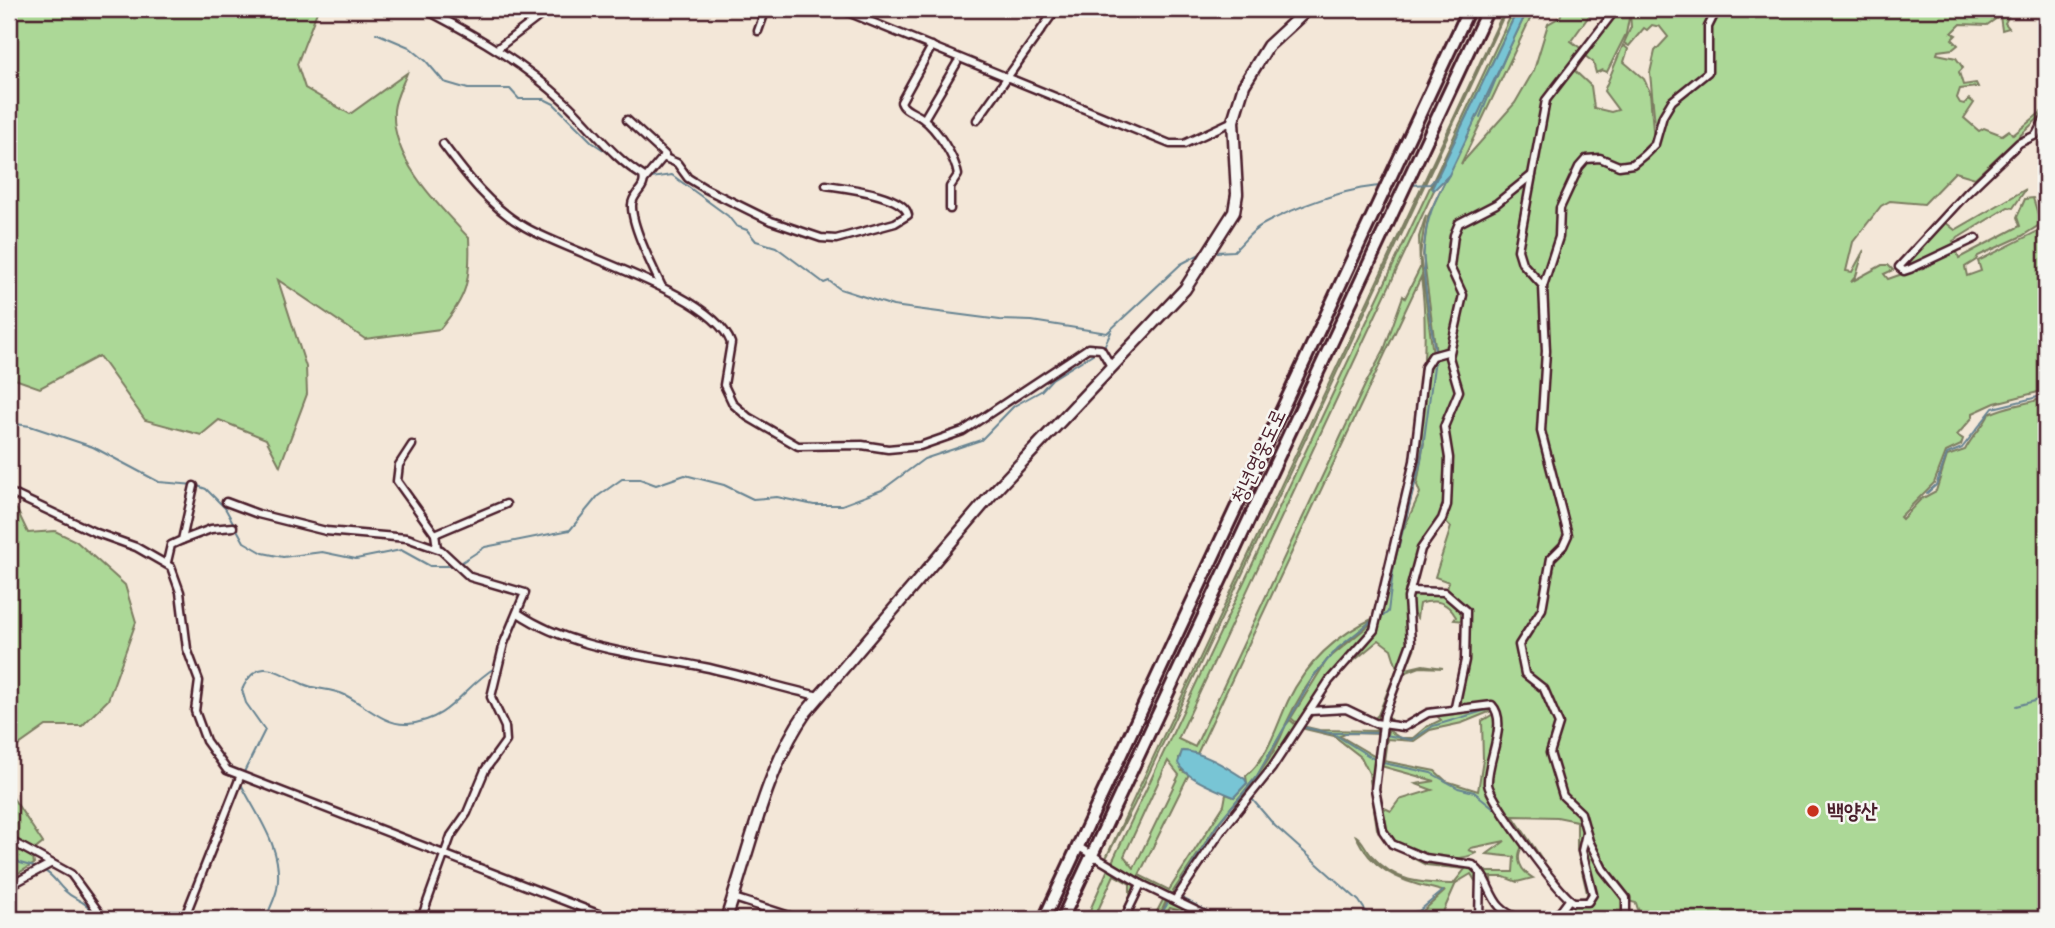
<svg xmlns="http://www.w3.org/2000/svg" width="2055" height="928" font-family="Sriracha,'Poor Story',sans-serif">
<rect width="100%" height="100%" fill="#f3e7d8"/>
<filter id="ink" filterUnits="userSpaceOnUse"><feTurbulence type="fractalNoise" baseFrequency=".0143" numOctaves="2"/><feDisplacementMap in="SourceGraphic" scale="14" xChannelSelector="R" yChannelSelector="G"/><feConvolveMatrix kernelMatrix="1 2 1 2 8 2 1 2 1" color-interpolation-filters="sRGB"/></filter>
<g filter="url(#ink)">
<g fill="#acd897" stroke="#7b7c61" stroke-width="2" fill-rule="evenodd">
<path d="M9 9H318L297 64 305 88 350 114 407 73C403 84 395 98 394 110 391 160 438 205 469 238 471 280 467 297 440 329L365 339 278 280 306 367 307 394 280 466 266 439 219 420 201 435 145 420 99 356 40 388 9 377Z"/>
<polygon points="1505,9 1507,9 1134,805 1105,860"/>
<path d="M1514 9H1518L1432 187 1434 190 1178 739 1195 747 1366 383 1384 350 1403 296 1405 298 1420 268 1419 237 1426 215 1420 255 1433 354 1424 362 1417 441 1376 610C1399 501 1437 390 1421 277L1197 754 1183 751 1179 758 1182 771 1189 774 1139 875 1169 890 1224 805 1226 794 1234 797 1247 783 1246 776C1269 756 1276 727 1288 701 1307 662 1338 634 1376 617 1333 652 1308 674 1285 726L1290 720 1297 726 1249 793 1246 790C1262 771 1277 749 1285 727L1257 776 1219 822 1170 896 1112 862ZM1168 761 1179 775 1134 868 1124 856Z"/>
<polygon points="1528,9 1534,9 1533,13 1461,164 1515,103 1534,70 1548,24 1560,17 1563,9 1594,9 1571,41 1583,50 1545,99 1531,172 1507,194 1471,215 1453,235 1449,267 1461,291 1451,343 1436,353 1423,255 1428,216"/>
<path d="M1617 9H1715L1709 18 1707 71 1676 95 1656 135 1650 73 1655 51 1668 37 1660 27 1652 25 1647 30 1644 28 1629 46 1624 43 1631 27 1630 13 1626 34 1607 72 1602 70 1596 73 1593 62 1585 56 1575 71 1591 86 1594 108 1611 112 1618 110 1604 91 1606 86 1623 45 1628 49 1624 62 1644 79 1650 92 1654 143C1628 169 1620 163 1586 158L1558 208V237L1543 282 1523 263 1520 242 1547 100Z"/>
<path d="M1718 9H2012L2005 23 2009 28 2002 30 2000 16 1987 25 1961 24 1952 33 1956 35 1952 39 1958 45 1953 49 1938 51 1937 54 1956 58 1963 68 1959 72 1963 85 1976 83 1978 87 1960 89 1957 98 1960 103 1964 104 1969 99 1974 103 1964 118 1979 131 1984 128 2002 135 2009 130 2013 135 2041 112 2043 114 1975 178 1955 172 1924 204 1890 201 1881 206 1853 242 1846 271 1852 272 1864 250 1856 276 1851 282 1882 265H1888L1893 270 1884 274 1888 279 1919 268 1956 249 1959 258 2020 226 2017 217 2025 199 2033 198 2041 224 2022 236 1978 256 1976 260 1965 267 1967 276 1981 271 1978 261 2046 227V390L1995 403 1973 413V417L1957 435 1963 439 1961 445 1946 452 1934 483 1900 517 1902 519 1921 499 1936 491 1947 456 1965 450C1972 435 1984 427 1989 414 2010 404 2026 405 2046 397V919H1641L1636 903 1628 901 1590 840 1584 818 1566 800 1552 757 1560 729 1547 694 1526 674 1521 640 1535 624 1552 558 1567 541 1542 431 1544 287 1560 237V214L1583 163 1596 159 1626 166 1651 151 1673 102 1705 78 1710 27Z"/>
<path d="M1530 180 1516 250 1521 264 1541 291 1545 351 1540 431 1566 535 1562 545 1550 558 1540 609 1518 645 1524 675 1543 690 1558 724 1549 757 1562 796 1582 819 1581 858 1591 894 1590 898C1584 902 1576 902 1569 898 1561 893 1492 797 1490 788 1486 765 1511 719 1492 703L1465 704 1459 701 1466 661 1465 630 1469 617 1463 605 1446 592 1449 582 1435 577 1451 527 1443 519 1449 505 1450 458 1445 427 1460 391 1451 357 1464 295 1452 267V249L1460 224 1496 205ZM1513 816 1557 817 1577 821V850L1588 897 1576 898 1563 890Z"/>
<polygon points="2026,189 2013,208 2008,207 1953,241 1956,246 1904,269 1905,263 1945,222 1955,230"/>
<path d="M1447 356 1458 391 1445 419 1444 511 1428 534 1408 590 1410 637 1382 720 1379 722 1336 707 1347 706 1375 718 1378 715 1397 668 1391 649 1379 640 1338 674 1376 632 1382 617 1385 593 1421 440 1427 369 1433 359ZM1424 442 1417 485 1420 493 1404 528Z"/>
<polygon points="9,505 17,510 28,533 55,531 76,541 125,585 136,622 108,700 82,726 46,726 9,752"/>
<path d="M1425 593 1443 594 1464 612 1465 621 1454 620 1456 617C1447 601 1436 599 1419 604L1417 618 1411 610 1415 647 1406 669 1423 665 1443 668 1420 667 1404 673 1388 717 1394 724 1386 719 1409 657 1410 596Z"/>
<polygon points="1374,621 1372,630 1325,684 1298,724 1291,718 1327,660"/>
<path d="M1488 706 1494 710 1462 723 1430 730 1414 741 1387 739 1384 761 1435 771 1446 781 1478 791 1483 760 1482 721 1495 713 1488 792 1523 845C1514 859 1521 871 1533 878L1517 882 1504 877H1491L1492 893 1481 867 1487 872H1513L1514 857 1487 854 1505 841 1471 848 1469 850 1476 853C1456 865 1396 856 1385 832 1378 815 1376 790 1379 772L1380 806 1391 811 1399 800 1432 790 1416 784 1435 781 1381 766 1388 730 1400 738H1413L1426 727 1441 720 1436 715Z"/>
<path d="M1350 712 1380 728 1381 734 1348 733 1340 736 1377 758C1373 787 1370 837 1402 852 1423 862 1450 862 1472 866L1478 872 1477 884 1471 874 1456 883 1440 919H1404L1398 915 1423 911 1445 891C1441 892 1437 889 1431 888 1398 881 1371 868 1356 836 1362 839 1366 850 1372 856 1396 883 1421 883 1453 884L1465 869 1426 865 1388 845 1377 829 1369 773 1361 757 1334 736 1301 728 1302 726 1319 730 1379 731Z"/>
<polygon points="1246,791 1248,794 1171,897"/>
<polygon points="9,792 43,843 32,852 34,864 15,875 9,874"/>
<polygon points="1586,840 1625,898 1625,919 1564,919 1572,912 1574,904 1589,904 1594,894 1584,857"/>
<polygon points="1108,869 1134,884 1133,896 1123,919 1120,919 1130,896 1130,884 1114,875 1094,919 1086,919"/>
<polygon points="1164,898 1167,899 1158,919 1168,899 1208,919 1170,908 1163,919 1153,919"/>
</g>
<g fill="#78c5d5" stroke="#668391" stroke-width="2">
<polygon points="1518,9 1528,9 1449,175 1434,190 1432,188"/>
<path d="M1182 751C1202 751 1228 768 1245 779L1247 783 1234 797C1220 791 1184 778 1178 763Z"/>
</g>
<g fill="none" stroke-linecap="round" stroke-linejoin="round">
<g stroke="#668391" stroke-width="2">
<polyline points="376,33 409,47 426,61 444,82 468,89 510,89 519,99 544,99 554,104 593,143 613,156"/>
<polyline points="1480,117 1508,50"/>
<polyline points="625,159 634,167"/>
<polyline points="651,178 672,175 728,216 736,226 747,230 756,241 776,247 824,283 829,281 840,289 893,306 1000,320 1032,321 1107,333 1181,264 1202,253"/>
<polyline points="1411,185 1430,184 1439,175"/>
<path d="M1215 252 1234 251C1243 243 1251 231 1262 225 1293 208 1346 188 1381 186"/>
<polyline points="1104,347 1111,332"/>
<path d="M1435 352C1426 284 1409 237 1449 175"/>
<polyline points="9,423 30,426 93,447 159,482 195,485 206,489 225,508 244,542 263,553 283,557 322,552 356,559 401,550 430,566 454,566"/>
<polyline points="1927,493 1936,485 1947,454 1962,448 1993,408 2046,395"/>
<polyline points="459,564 485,547 570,530 598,496 622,479 640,479 656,485 685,475 724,485 753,499 777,497 814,505 842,505 882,490 924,459 981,440 1014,406 1041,391 1052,379 1096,352"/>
<polyline points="1382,617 1388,612 1394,564 1421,461 1435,359"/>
<polyline points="2016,706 2046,698"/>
<polyline points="1302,727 1334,734 1377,761"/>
<polyline points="1330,733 1380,733"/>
<polyline points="1386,735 1412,740 1433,726 1490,709"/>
<polyline points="1383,763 1431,773 1458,788 1474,792 1500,813"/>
<path d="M243 774 265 730 246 703 242 690C258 654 278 673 303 684 316 690 331 688 345 695 364 704 385 726 408 724 453 719 460 689 496 667"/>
<path d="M241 784C258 818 284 849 277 889 275 899 269 909 266 919"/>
<polyline points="1252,799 1275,826 1359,901 1371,919"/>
<polyline points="9,852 20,863 38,868"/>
<path d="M43 870C53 875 56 882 64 890 77 903 84 897 98 919"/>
<polyline points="1180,897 1222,919"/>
<polyline points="1158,919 1219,822 1257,776 1315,674 1338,648 1373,620"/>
<polyline points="1374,919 1419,911 1443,891"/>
</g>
<defs>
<g id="minor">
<polyline points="845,11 1170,144 1184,144 1233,121"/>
<path d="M432 13C480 38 524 64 565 102 591 126 612 157 643 176 647 189 632 193 632 205 631 225 653 268 662 287"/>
<polyline points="758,31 766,9"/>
<path d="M932 46 901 102C904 111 914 112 922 118 937 129 955 157 958 175L950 187V209"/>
<polyline points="498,48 549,9"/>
<polyline points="924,119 957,63"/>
<polyline points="627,120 665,155 645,179"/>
<polyline points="977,120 1056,9"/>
<path d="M443 144C466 175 491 208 525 227 571 254 713 293 731 343L724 385 733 404 748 417 798 446 862 445 888 449 920 446 963 431 1088 348 1101 349 1112 368"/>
<path d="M665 158 677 163 688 178 706 189 771 221 821 238 836 239 895 223 908 215C904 194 845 188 826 185"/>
<polyline points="1976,238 1910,269 1904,271 1899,267 1967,193 2019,143 2036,135 2046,116"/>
<polyline points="1543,286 1522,263 1518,250 1546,100 1616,9"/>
<polyline points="412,445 399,465 397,481 435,534 437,548"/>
<polyline points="9,492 94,532 136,547 171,567 180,592 187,649 199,681 195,711 206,741 227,770 611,919"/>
<polyline points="226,502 258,514 326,531 407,538 441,550 470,577 525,593 504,643 491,697 505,727 506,741 485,770 467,813 451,836 421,919"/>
<polyline points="435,534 506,504"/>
<polyline points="182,540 211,529 233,527"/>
<polyline points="167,562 171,545 182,540 194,486"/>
<polyline points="1410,591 1444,592 1466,611 1465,660 1455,707"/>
<path d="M518 613C573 650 641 654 704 667 743 675 780 688 819 696"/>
<path d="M1310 711 1346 709 1375 723 1404 727 1428 713 1492 705C1509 723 1486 762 1488 784 1489 798 1561 897 1574 902H1588L1593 894 1582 851 1586 833"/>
<polyline points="9,840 71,874 101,915 109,919"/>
<polyline points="1077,846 1141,884 1213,919"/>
<polyline points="9,886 50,864"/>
<polyline points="734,898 799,919"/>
<polyline points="1175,900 1222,830 1272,768 1329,681 1374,630 1414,461 1425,367 1432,356 1450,351"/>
<polyline points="184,919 240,777"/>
<polyline points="1124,919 1141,884"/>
<polyline points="1479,919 1480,874"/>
<path d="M1522 919C1486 909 1495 884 1473 865L1425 858 1392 844 1383 831 1375 789 1384 716 1411 643 1408 598 1421 549 1442 519 1447 505 1449 458 1444 427 1459 391 1449 357 1463 295 1450 267 1454 235 1459 223 1496 204 1532 175"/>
<polyline points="1546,919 1560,912 1569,900"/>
<polyline points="1626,919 1626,898 1603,869 1589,841 1581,813 1563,796 1550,753 1559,724 1544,689 1525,674 1519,645 1542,609 1551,558 1563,546 1568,535 1541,431 1546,351 1543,286 1559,237 1560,208 1579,167 1586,159 1600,158 1619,166 1633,164 1644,155 1655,144 1663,116 1672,101 1708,72 1708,27 1717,9"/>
</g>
<path id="primary" d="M726 919C749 853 765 770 806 712L992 494 1185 289 1234 212 1237 194 1233 121 1244 85 1268 46 1308 9"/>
<g id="motorway">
<polyline points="1044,919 1469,9"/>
<polyline points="1062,919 1488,9"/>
</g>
</defs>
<use href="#minor" stroke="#4a1f2b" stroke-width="11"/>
<use href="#primary" stroke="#4a1f2b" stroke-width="15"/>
<use href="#motorway" stroke="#4a1f2b" stroke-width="16"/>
<use href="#minor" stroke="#f6f6f2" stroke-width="6"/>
<use href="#primary" stroke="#f6f6f2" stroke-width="10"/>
<use href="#motorway" stroke="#f6f6f2" stroke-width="10"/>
</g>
</g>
<circle fill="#c8321e" stroke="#f6f6f2" stroke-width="2.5" cx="1813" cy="811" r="7"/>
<g text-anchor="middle" stroke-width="5" stroke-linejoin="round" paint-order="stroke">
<g font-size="21" fill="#4a1f2b" stroke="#f6f6f2">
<text transform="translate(1258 456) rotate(-65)" y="7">청년영웅도로</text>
</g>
<g font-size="21" font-weight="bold" fill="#4a1f2b" stroke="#f6f6f2" text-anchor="start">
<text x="1827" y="818">백양산</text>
</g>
</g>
<rect width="2055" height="928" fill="none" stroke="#f6f6f2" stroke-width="35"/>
<rect x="18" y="18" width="2020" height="893" fill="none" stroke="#4a1f2b" stroke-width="2.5" filter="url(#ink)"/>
</svg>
